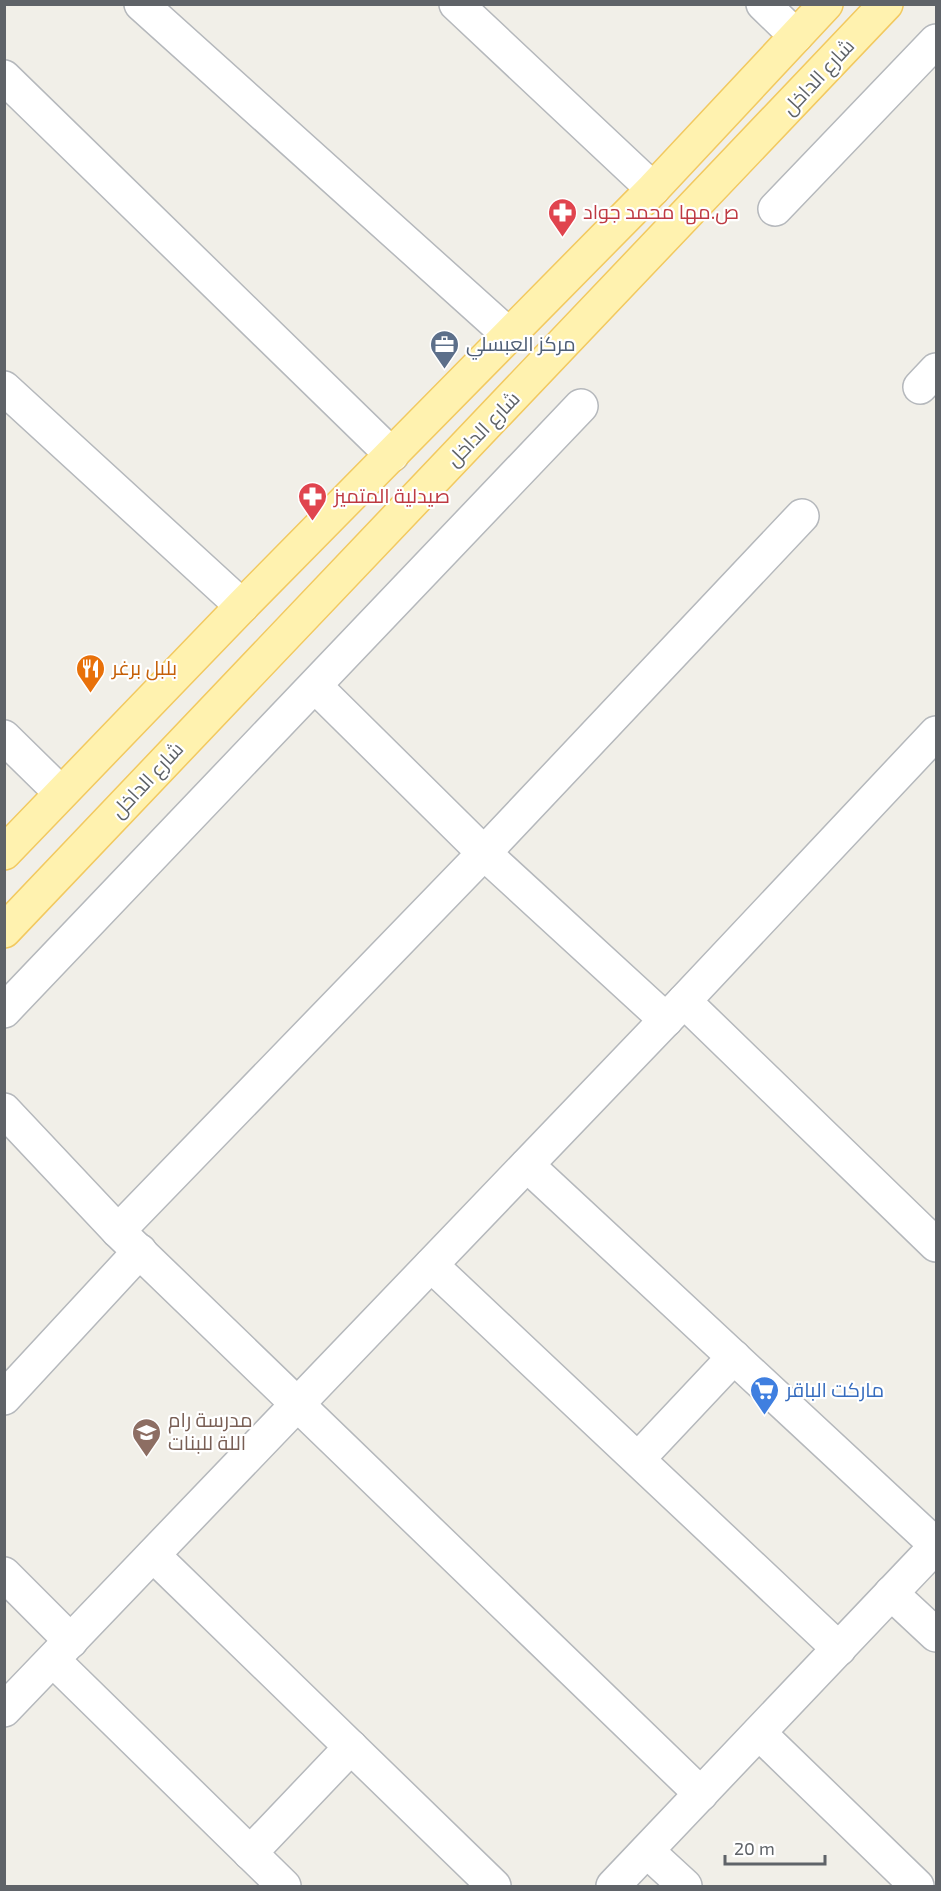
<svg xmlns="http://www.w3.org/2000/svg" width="941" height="1891" font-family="'Exo 2',Cairo,sans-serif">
<rect width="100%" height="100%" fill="#f1efe8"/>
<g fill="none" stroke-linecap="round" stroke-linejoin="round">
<defs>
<g id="minor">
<polyline points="141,4 510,336"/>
<polyline points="456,4 653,189"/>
<polyline points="763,4 796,36"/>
<polyline points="4,77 392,455"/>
<polyline points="775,209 936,41"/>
<polyline points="920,387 936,370"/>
<polyline points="4,388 242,606"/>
<polyline points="315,686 484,853 666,1020"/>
<polyline points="4,737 61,793"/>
<polyline points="684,1001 936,1245"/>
<polyline points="4,1011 581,406"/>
<polyline points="4,1110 118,1231 701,1794"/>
<polyline points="527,1165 936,1545"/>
<polyline points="118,1231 484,853 802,516"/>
<polyline points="431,1265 839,1649"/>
<polyline points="4,1398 140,1251"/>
<polyline points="638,1459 734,1357"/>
<polyline points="153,1555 494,1886"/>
<polyline points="4,1574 71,1641"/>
<polyline points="891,1593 936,1635"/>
<polyline points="53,1660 284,1886"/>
<polyline points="4,1710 684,1001 936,733"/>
<polyline points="759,1733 917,1886"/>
<polyline points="647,1851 685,1886"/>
<polyline points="250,1853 351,1747"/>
<polyline points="613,1886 936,1546"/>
</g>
<g id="primary">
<polyline points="4,853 242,606 653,189 826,4"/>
<polyline points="4,931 886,4"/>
</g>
</defs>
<use href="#minor" stroke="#b5b8bc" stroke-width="36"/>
<use href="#primary" stroke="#f2c960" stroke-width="36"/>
<use href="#minor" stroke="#fff" stroke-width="33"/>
<use href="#primary" stroke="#fff2af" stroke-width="33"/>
</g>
<defs>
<symbol id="pharmacy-pin" viewBox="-11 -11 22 30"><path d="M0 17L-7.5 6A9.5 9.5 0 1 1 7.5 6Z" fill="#e0444e" stroke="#fff"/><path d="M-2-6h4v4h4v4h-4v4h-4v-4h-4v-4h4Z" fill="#fff"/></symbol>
<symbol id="office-pin" viewBox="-11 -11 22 30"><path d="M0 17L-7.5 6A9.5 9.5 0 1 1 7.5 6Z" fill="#5c6f8a" stroke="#fff"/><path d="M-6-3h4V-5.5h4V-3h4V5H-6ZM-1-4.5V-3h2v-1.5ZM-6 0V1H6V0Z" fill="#fff"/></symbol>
<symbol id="restaurant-pin" viewBox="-11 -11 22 30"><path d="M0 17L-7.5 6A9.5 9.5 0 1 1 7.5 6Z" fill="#e8710a" stroke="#fff"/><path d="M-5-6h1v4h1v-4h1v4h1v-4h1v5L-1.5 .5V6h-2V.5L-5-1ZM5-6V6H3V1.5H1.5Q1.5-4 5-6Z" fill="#fff"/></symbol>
<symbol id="supermarket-pin" viewBox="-11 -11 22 30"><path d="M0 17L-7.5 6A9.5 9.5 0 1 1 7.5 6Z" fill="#3f7fe0" stroke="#fff"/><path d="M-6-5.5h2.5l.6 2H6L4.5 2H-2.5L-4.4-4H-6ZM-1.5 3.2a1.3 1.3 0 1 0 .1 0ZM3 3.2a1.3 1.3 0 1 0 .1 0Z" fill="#fff"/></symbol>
<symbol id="school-pin" viewBox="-11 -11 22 30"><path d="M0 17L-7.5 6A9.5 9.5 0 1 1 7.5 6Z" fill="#8d6e63" stroke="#fff"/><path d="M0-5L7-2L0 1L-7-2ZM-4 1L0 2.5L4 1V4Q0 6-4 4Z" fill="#fff"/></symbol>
</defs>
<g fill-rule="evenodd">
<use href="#pharmacy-pin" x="546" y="196" width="33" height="45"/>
<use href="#office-pin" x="428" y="328" width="33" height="45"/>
<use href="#pharmacy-pin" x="296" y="480" width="33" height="45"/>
<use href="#restaurant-pin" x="74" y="652" width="33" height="45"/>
<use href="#supermarket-pin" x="748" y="1374" width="33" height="45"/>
<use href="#school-pin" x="130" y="1416" width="33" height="45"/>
</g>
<g text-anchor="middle" stroke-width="4.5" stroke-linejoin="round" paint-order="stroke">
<g font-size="20" fill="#5f6368" stroke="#fff">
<text transform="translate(818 77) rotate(-47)" y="7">شارع الداخل</text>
<text transform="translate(483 429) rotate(-46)" y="7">شارع الداخل</text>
<text transform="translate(147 780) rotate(-47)" y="7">شارع الداخل</text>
</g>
<g font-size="20" fill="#be3a42" stroke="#fff" text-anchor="start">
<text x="583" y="219">ص.مها محمد جواد</text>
<text x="334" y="503">صيدلية المتميز</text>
</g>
<g font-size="20" fill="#4e5e75" stroke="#fff" text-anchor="start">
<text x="466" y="351">مركز العبسلي</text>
</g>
<g font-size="20" fill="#c56008" stroke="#fff" text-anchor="start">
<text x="112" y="675">بلبل برغر</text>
</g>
<g font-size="20" fill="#366cbe" stroke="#fff" text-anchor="start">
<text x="786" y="1397">ماركت الباقر</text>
</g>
<g font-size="20" fill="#785e54" stroke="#fff" text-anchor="start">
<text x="168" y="1427">مدرسة رام<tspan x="168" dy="23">اللة للبنات</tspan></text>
</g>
</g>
<rect width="941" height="1891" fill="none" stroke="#5f6368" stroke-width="12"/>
<path d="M725 1855v9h100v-9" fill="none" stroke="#5f6368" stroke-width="3"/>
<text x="734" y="1855" font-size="18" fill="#5f6368" stroke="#ffffff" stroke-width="4.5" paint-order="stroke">20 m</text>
</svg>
